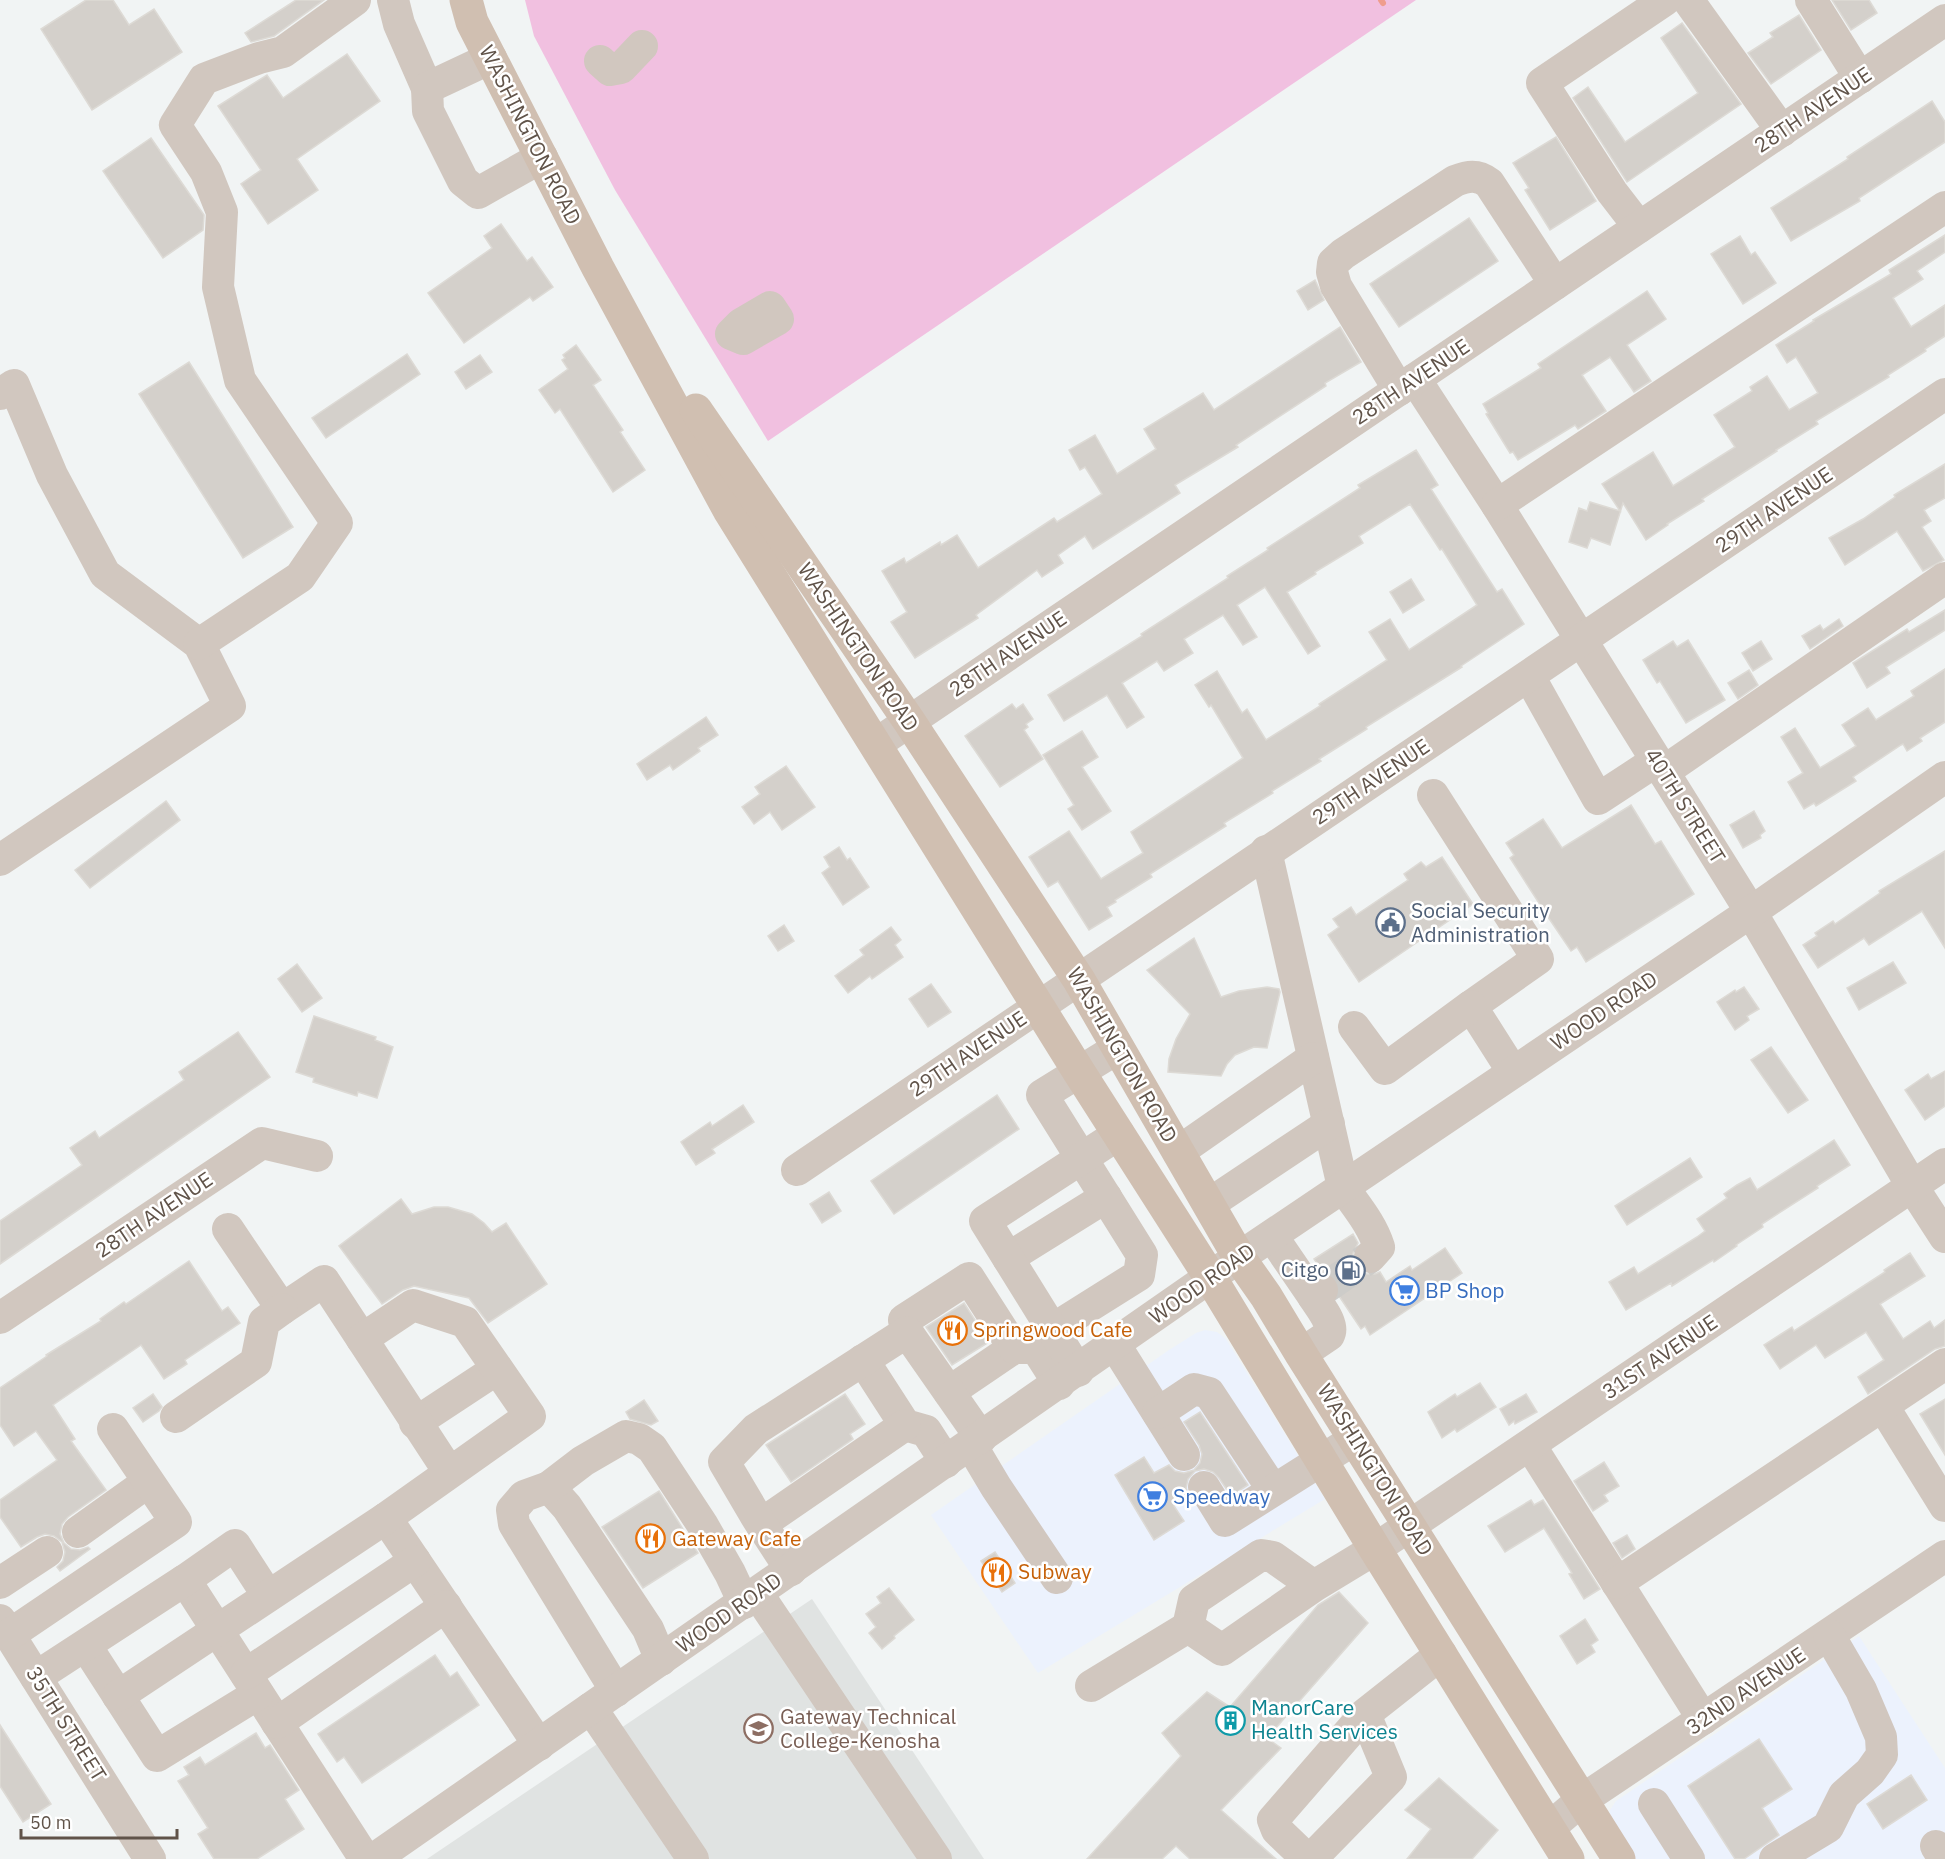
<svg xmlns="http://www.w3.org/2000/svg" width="1945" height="1859" font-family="'IBM Plex Sans',sans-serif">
<rect width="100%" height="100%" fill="#f1f4f4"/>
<g fill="#ecf2fd">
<polygon points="1205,1330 1217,1332 1226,1339 1325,1499 1038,1673 931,1515 1169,1350 1196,1333"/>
<polygon points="1859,1636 1945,1768 1945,1859 1629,1859 1608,1819 1610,1810 1616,1801"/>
</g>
<polygon fill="#e0e3e2" points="812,1599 984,1859 427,1859"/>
<polygon fill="#f1c0e0" points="525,0 1416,0 768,441 615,190 534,36"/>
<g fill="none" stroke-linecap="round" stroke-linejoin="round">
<polyline stroke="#ef9d8d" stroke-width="6" points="1381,0 1383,3"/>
</g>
<g fill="#d4d0cb" stroke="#dddad5" stroke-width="1.5">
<polygon points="86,0 113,0 129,25 154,9 182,52 92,110 41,29"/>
<polygon points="296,0 324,0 274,36 251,42 245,33"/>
<polygon points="1832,0 1869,0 1877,13 1851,30"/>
<polygon points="1799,15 1821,50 1771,84 1748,53 1773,37 1770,33"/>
<polygon points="1682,23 1741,104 1627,182 1573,98 1588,87 1625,142 1698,93 1661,38"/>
<polygon points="347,54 380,101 297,159 318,190 268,224 241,184 261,170 218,106 267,75 283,98"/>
<polygon points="1932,101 1945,122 1945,142 1859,198 1860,201 1791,241 1771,208 1848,159 1847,157"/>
<polygon points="1556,137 1596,201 1550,230 1525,190 1529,188 1513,163"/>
<polygon points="151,138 204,215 203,230 163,258 103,171"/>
<polygon points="1469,218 1498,261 1399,327 1370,284"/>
<polygon points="501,224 527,261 532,257 553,287 533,301 530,297 464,343 428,293 492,248 484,236"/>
<polygon points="1945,235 1945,252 1917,271 1923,279 1893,298 1911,327 1945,305 1945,336 1925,349 1926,351 1888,375 1889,377 1816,421 1818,424 1776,450 1777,451 1702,499 1704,501 1667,524 1668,525 1646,540 1623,503 1610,545 1591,538 1587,548 1569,542 1579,508 1587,511 1590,502 1620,511 1602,484 1653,452 1673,486 1735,447 1714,415 1752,391 1750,387 1767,376 1789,410 1818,393 1796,357 1787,363 1776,345 1814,321 1813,320 1891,274 1889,270"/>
<polygon points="1740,236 1751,255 1755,252 1776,283 1743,304 1711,254"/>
<polygon points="1315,280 1324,300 1308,310 1297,291"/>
<polygon points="1647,291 1666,319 1627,345 1651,381 1634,392 1610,357 1582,375 1606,411 1578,429 1575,425 1518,460 1513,452 1510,453 1486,414 1488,413 1483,404 1541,368 1538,364"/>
<polygon points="1340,327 1361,362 1325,383 1326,386 1236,445 1238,447 1175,485 1180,493 1093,549 1085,536 1058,555 1063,563 1042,577 1037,570 976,615 978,618 915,658 891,622 907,612 882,571 904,558 906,563 940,542 941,545 957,535 978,568 1054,518 1057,522 1102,494 1085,467 1080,470 1069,450 1095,435 1117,474 1156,449 1144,429 1203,393 1214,410"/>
<polygon points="576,345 601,380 593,385 623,430 620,432 645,470 613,492 560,409 555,413 539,390 568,369 562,360 565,358 563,355"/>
<polygon points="407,354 420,374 326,438 312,418"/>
<polygon points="480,355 492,372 466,389 455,372"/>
<polygon points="189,362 293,527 243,558 139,394"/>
<polygon points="1416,450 1438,485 1431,489 1497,592 1502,589 1524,624 1461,666 1462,667 1366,727 1367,729 1319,759 1321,761 1272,791 1273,793 1224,823 1226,826 1150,874 1152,877 1115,900 1116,902 1107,907 1112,916 1089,930 1058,881 1048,887 1029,857 1069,831 1101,879 1143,853 1131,832 1243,758 1211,705 1209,707 1195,685 1217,671 1242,713 1247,709 1266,740 1320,706 1319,704 1387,660 1369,632 1390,619 1409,650 1477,605 1442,549 1440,550 1410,504 1359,536 1363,543 1315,572 1316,574 1287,592 1320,646 1308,654 1265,587 1237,605 1257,637 1243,645 1223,615 1184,639 1193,653 1164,671 1157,661 1122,683 1144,717 1127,728 1107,695 1064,721 1048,695 1142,636 1141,634 1228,578 1227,576 1268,550 1267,548 1360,488 1358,485"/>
<polygon points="1945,464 1945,498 1924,510 1931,521 1922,527 1944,560 1923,571 1897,531 1845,565 1829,538 1863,519 1895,497 1894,495"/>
<polygon points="1411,579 1424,600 1403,613 1390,592"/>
<polygon points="1945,610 1945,630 1886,667 1890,673 1867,688 1853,663 1907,629 1909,632"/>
<polygon points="1839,619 1843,626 1810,649 1802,636 1820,625 1823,630"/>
<polygon points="1688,640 1725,700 1686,723 1660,681 1657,683 1643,660 1673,641 1677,647"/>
<polygon points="1761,641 1772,659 1753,671 1742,653"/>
<polygon points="1945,669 1945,722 1920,738 1922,741 1907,751 1903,744 1901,745 1853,777 1856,781 1816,806 1814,803 1804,809 1788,782 1803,773 1781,737 1795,728 1820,768 1856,746 1842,725 1868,708 1876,720 1914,696 1911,691"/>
<polygon points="1749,670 1758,685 1738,699 1728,683"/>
<polygon points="1012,704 1016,709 1023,704 1033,719 1026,724 1028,727 1024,730 1043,759 1000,787 965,736"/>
<polygon points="706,717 718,735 698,748 700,751 673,770 670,765 647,780 637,764"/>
<polygon points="1082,731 1098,757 1082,767 1111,811 1082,830 1068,809 1074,805 1043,755"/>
<polygon points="786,766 815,807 782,830 770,812 754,824 742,807 760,794 755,787"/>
<polygon points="166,801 180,820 90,888 75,870"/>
<polygon points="1631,805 1655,844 1661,841 1694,894 1586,962 1577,947 1571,951 1546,914 1510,858 1514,855 1506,843 1543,819 1562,848"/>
<polygon points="1754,811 1765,831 1760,835 1761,838 1743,848 1730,825"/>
<polygon points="839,847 847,860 850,858 869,887 843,905 822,873 830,867 824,857"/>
<polygon points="1945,851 1945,948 1922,911 1869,945 1864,938 1818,968 1803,945 1817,936 1815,933 1833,921 1835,924 1880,893 1879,891"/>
<polygon points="1442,857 1473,904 1359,982 1328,935 1339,927 1333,919 1351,907 1356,915 1408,880 1404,874 1421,862 1426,867"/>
<polygon points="784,925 794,941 778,951 768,936"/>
<polygon points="891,927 901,940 895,945 903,957 872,979 870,976 848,993 835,976 864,955 860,950"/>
<polygon points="1194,938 1221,997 1239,991 1267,987 1279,989 1280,992 1267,1048 1254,1047 1235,1055 1227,1064 1221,1076 1168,1072 1169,1059 1176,1039 1190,1014 1147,970"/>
<polygon points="1893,962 1906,983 1859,1010 1847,988"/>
<polygon points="297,964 322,998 302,1012 278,979"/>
<polygon points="931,984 951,1012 928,1027 909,999"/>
<polygon points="1744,987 1759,1009 1747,1016 1749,1020 1735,1030 1717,1002 1735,990 1736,992"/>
<polygon points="314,1016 376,1037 375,1040 393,1047 377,1098 358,1092 357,1096 313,1082 314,1078 296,1072"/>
<polygon points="238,1032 270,1077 0,1264 0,1221 82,1165 70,1148 95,1131 99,1138 184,1080 179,1072"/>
<polygon points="1771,1047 1808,1100 1788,1113 1751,1060"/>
<polygon points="1945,1071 1945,1106 1925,1120 1905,1090 1928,1074 1931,1079"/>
<polygon points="997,1095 1019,1129 894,1214 871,1181"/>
<polygon points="743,1105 754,1122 712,1149 715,1153 696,1165 681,1142 710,1122 712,1126"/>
<polygon points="1834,1140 1850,1165 1817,1186 1818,1188 1762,1224 1763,1227 1736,1245 1737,1246 1714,1262 1713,1260 1672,1286 1671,1283 1626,1310 1609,1282 1634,1267 1638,1274 1697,1237 1705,1231 1697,1219 1727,1198 1724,1194 1737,1185 1750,1178 1757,1190"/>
<polygon points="1690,1158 1702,1177 1627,1225 1615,1206"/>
<polygon points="829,1192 841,1211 822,1223 810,1204"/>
<polygon points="401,1199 412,1214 434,1207 448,1207 472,1214 484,1223 492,1232 506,1223 547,1284 488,1323 469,1298 414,1286 403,1290 382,1304 339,1246"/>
<polygon points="1353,1234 1358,1243 1353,1253 1353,1262 1358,1270 1366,1274 1375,1274 1380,1272 1386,1282 1410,1266 1412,1270 1445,1248 1462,1273 1370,1335 1365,1326 1361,1329 1339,1296 1340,1288 1337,1280 1330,1274 1323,1272 1314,1259"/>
<polygon points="1910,1253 1925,1276 1880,1304 1903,1339 1930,1321 1934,1328 1945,1320 1945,1346 1935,1349 1868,1394 1858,1377 1884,1360 1866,1332 1825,1358 1816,1345 1780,1369 1764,1345 1792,1327 1794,1331 1885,1272 1884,1270"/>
<polygon points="189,1261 222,1311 228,1307 240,1323 185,1360 187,1364 164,1379 141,1345 53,1405 75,1439 71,1441 106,1490 68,1517 62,1524 60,1534 64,1543 71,1549 80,1550 88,1547 90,1549 60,1571 57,1567 63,1561 65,1552 62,1542 54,1536 45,1534 37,1537 21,1547 0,1517 0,1500 57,1460 36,1431 14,1446 0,1425 0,1388 47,1356 46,1355 101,1321 100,1319 124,1302 126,1304"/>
<polygon points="964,1303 989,1342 952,1365 926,1327"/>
<polygon points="1480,1383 1496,1407 1457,1432 1455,1429 1442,1438 1428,1412 1455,1394 1457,1397"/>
<polygon points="153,1394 162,1407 159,1411 143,1422 133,1408"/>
<polygon points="845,1394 865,1424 850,1434 853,1439 791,1482 766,1445"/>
<polygon points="1526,1394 1537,1412 1515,1424 1514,1421 1509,1425 1500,1409"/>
<polygon points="1945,1399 1945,1455 1920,1414"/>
<polygon points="644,1400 658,1421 651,1425 630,1419 626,1412"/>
<polygon points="1200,1412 1248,1485 1231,1496 1219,1478 1213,1472 1204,1469 1195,1471 1188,1479 1186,1488 1189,1496 1174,1506 1184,1521 1154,1540 1115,1475 1144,1457 1154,1473 1169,1465 1175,1471 1184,1473 1194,1470 1200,1463 1202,1454 1199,1445 1184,1422"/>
<polygon points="1604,1462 1619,1486 1604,1495 1608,1501 1593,1511 1574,1481"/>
<polygon points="659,1491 698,1553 643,1588 602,1527"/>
<polygon points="1531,1500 1534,1505 1543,1500 1600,1589 1584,1599 1569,1574 1572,1573 1544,1528 1505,1552 1488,1526"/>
<polygon points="1627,1535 1635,1549 1622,1558 1613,1543"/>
<polygon points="995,1552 1015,1583 1002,1592 981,1561"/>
<polygon points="889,1588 914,1620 894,1636 895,1638 882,1649 869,1633 876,1627 866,1614 881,1603 877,1597"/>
<polygon points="1339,1592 1368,1623 1267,1738 1281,1748 1221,1810 1276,1859 1190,1859 1176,1846 1162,1859 1087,1859 1181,1756 1162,1733 1207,1692 1230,1707 1318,1605"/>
<polygon points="1585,1619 1598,1640 1591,1645 1595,1652 1577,1664 1560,1636"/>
<polygon points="435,1655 450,1677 457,1672 479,1705 362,1783 344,1757 337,1762 318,1734"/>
<polygon points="0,1725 51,1804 23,1822 0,1786"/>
<polygon points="256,1733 265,1748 270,1745 299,1790 285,1799 304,1829 257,1859 214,1859 198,1834 208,1828 178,1781 189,1775 184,1767 200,1757 205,1765"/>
<polygon points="1759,1739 1792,1789 1762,1808 1779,1835 1744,1859 1735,1859 1688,1786"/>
<polygon points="1911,1775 1927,1800 1883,1829 1867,1804"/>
<polygon points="1439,1778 1498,1830 1472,1859 1407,1859 1431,1829 1405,1810"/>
</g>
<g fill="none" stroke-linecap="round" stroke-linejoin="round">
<polyline stroke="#cdccc9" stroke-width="32" stroke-dasharray="32 16" stroke-linecap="butt" points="1322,1290 1370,1257"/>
<g stroke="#d1c7bf" stroke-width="32">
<polyline points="393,0 399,24 427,88"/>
<polyline points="1688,0 1782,131"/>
<polyline points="1811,0 1860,78"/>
<polyline points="491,58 427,88 428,111 463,181 478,193 542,157"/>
<polyline points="600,61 610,70 621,68 642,46"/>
<polyline points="1639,227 1612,192 1542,83 1665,0"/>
<polygon points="770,307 778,319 743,339 731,334 741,324"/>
<polyline points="1415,379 1497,505 1751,912 1912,1186 1945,1237"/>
<path d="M1399 390 1336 286 1332 272 1333 263 1343 254 1455 181C1468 176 1477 174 1489 183L1555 284"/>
<polyline points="0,394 14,385 52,475 105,574 199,644 230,706 0,860"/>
<polyline points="1497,505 1945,207"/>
<polyline points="199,644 300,577 337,523 240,380 218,287 222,212 206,172 175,125 204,79 259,58 283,52 355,0"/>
<polyline points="1529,676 1598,799 1656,761"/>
<polyline points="876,744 1945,20"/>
<polyline points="1663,772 1945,578"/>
<polyline points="1433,795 1538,959 1471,1006 1513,1072"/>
<path d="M1266 851 1343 1187C1356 1206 1372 1224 1379 1247L1370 1257"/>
<polyline points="1354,1027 1385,1069 1471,1006"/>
<polyline points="1178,1152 1313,1058"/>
<polyline points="797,1170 1945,394"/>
<polyline points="1209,1204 1329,1124"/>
<polyline points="228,1229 282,1309 324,1281 362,1339"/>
<polyline points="1272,1236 1313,1296"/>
<polyline points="1008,1258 1106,1197"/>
<polyline points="0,1318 262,1143 317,1156"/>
<polyline points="1053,1329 1139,1275 1142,1255 1042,1095 1118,1048"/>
<polyline points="907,1332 904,1320 969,1278 1014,1348 949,1392"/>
<polyline points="1115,1345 1184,1455"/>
<polyline points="1014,1348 1036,1348 1059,1384"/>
<path d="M1301 1354 1329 1335C1335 1324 1319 1306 1313 1296L1322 1290"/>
<polyline points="863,1360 905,1425 926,1431 946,1462"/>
<polyline points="1078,1371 985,1221 1119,1134"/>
<polyline points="1883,1406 1945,1506"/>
<polyline points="1158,1413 1194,1389 1209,1393 1273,1490"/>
<polyline points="176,1417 256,1362 264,1322 282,1309"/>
<polyline points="415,1423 497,1369"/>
<polyline points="971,1445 996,1487 1057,1578"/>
<polyline points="1530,1445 1703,1719"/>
<polyline points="549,1487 567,1507 648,1629 661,1660"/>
<polyline points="1204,1487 1225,1521 1355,1439"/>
<polyline points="386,1518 539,1745"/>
<polyline points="761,1524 905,1425"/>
<polyline points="78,1532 148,1482"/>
<polyline points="791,1570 757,1518 724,1462 756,1429 907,1332 981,1438"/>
<polyline points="185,1580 365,1859"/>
<polyline points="0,1583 47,1552"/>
<polyline points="1617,1583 1945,1364"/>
<polyline points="1314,1586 1273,1557 1261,1555 1194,1600 1188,1627 1222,1650 1314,1586 1375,1549 1945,1164"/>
<polyline points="757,1593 936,1859"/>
<polyline points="0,1620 150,1859"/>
<polyline points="9,1635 176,1522 113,1429"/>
<polyline points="86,1646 157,1756 258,1694"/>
<polyline points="246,1674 415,1561"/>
<polyline points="36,1677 185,1580 235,1545 268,1596"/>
<polyline points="1091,1686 1188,1627"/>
<polyline points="616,1691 514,1524 512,1510 524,1496 549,1487 583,1461 626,1436 639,1439 652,1448 702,1524 730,1573 744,1603"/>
<polyline points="118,1696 386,1518 530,1416 465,1322 413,1305 362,1339 449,1472"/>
<polyline points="591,1708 693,1859"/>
<polyline points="1365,1714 1391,1777 1313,1857 1303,1855 1277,1830 1273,1820 1365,1714 1441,1654"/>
<polyline points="277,1723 446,1606"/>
<polyline points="1654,1804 1689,1859"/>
<polyline points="1549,1828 1582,1800 1945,1556"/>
<polyline points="1936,1846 1944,1859"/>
<polyline points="374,1859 1210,1277 1751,912 1945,777"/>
<polyline points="1775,1859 1828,1827 1844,1795 1870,1772 1882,1755 1881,1737 1861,1690 1829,1635"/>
</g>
<g stroke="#d0bfb1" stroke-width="33">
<polyline points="466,0 472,22 598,268 729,510 1079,1072 1210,1277 1375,1549 1568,1859"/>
<polyline points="696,410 909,721 1079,980 1240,1259 1266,1296 1301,1354 1619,1859"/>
</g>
</g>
<defs>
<symbol id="civic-ring" viewBox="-11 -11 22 22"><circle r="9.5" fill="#fff" stroke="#5c6f8a" stroke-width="1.5"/><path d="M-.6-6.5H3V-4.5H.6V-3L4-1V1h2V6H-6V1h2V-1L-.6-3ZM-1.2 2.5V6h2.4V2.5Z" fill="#5c6f8a"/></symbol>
<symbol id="fuel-ring" viewBox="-11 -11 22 22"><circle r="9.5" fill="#fff" stroke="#5c6f8a" stroke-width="1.5"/><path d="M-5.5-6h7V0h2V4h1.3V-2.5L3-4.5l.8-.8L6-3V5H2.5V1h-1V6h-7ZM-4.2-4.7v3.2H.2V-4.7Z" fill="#5c6f8a"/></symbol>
<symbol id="supermarket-ring" viewBox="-11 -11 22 22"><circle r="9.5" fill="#fff" stroke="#3f7fe0" stroke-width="1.5"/><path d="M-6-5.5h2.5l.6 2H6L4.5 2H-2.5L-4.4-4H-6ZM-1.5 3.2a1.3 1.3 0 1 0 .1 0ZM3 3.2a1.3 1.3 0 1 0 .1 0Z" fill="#3f7fe0"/></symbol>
<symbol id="restaurant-ring" viewBox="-11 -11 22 22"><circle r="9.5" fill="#fff" stroke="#e8710a" stroke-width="1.5"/><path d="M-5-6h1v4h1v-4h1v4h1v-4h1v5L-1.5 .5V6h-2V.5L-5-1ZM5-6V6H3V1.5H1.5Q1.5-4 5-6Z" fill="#e8710a"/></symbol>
<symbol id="building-ring" viewBox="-11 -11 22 22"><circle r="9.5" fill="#fff" stroke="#0f9aa8" stroke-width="1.5"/><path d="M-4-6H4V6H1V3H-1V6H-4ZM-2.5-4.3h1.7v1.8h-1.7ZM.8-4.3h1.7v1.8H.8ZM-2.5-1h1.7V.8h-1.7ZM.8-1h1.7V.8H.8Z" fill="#0f9aa8"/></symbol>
<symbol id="university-ring" viewBox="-11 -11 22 22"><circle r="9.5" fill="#fff" stroke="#8d6e63" stroke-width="1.5"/><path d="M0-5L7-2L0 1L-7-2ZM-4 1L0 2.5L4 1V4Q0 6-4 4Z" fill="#8d6e63"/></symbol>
</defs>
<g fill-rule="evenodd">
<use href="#civic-ring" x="1374" y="906" width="33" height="33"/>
<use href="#fuel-ring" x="1334" y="1254" width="33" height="33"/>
<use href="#supermarket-ring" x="1388" y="1274" width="33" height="33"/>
<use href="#restaurant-ring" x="936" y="1314" width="33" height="33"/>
<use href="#supermarket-ring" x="1136" y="1480" width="33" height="33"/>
<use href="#restaurant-ring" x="634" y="1522" width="33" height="33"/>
<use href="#restaurant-ring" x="980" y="1556" width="33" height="33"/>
<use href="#building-ring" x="1214" y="1704" width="33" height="33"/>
<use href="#university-ring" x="742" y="1712" width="33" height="33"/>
</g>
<g text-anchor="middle" stroke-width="5" stroke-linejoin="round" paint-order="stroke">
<g font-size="21" fill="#605349" stroke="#fff">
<text transform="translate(1813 110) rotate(-34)" y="7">28TH AVENUE</text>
<text transform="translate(530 135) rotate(63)" y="7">WASHINGTON ROAD</text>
<text transform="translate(1411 382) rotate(-34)" y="7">28TH AVENUE</text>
<text transform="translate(1774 510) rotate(-34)" y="7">29TH AVENUE</text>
<text transform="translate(858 647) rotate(56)" y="7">WASHINGTON ROAD</text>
<text transform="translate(1008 654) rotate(-34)" y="7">28TH AVENUE</text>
<text transform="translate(1371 782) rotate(-34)" y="7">29TH AVENUE</text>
<text transform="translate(1685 806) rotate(58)" y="7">40TH STREET</text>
<text transform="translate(1604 1011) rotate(-34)" y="7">WOOD ROAD</text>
<text transform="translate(968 1054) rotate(-34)" y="7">29TH AVENUE</text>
<text transform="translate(1122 1055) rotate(60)" y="7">WASHINGTON ROAD</text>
<text transform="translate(154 1215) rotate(-34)" y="7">28TH AVENUE</text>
<text transform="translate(1202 1284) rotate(-35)" y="7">WOOD ROAD</text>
<text transform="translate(1660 1357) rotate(-34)" y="7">31ST AVENUE</text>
<text transform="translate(1375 1470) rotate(58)" y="7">WASHINGTON ROAD</text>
<text transform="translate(729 1613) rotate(-35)" y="7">WOOD ROAD</text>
<text transform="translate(1746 1691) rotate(-34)" y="7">32ND AVENUE</text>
<text transform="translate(66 1724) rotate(58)" y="7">35TH STREET</text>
</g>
<g font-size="21" fill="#4e5e75" stroke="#fff" text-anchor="start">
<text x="1411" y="918">Social Security<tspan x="1411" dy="24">Administration</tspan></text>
<text x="1329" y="1277" text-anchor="end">Citgo</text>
</g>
<g font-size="21" fill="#366cbe" stroke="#fff" text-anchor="start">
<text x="1425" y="1298">BP Shop</text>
<text x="1173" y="1504">Speedway</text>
</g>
<g font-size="21" fill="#c56008" stroke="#fff" text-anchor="start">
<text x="973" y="1337">Springwood Cafe</text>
<text x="672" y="1546">Gateway Cafe</text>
<text x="1018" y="1579">Subway</text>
</g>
<g font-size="21" fill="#0d838f" stroke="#fff" text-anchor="start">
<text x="1251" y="1715">ManorCare<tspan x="1251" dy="24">Health Services</tspan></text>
</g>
<g font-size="21" fill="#785e54" stroke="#fff" text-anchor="start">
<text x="780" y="1724">Gateway Technical<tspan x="780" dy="24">College-Kenosha</tspan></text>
</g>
</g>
<path d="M21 1829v9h156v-9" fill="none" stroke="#605349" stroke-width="3"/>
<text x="30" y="1829" font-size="18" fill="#605349" stroke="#ffffff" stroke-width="4.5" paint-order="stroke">50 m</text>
</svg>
